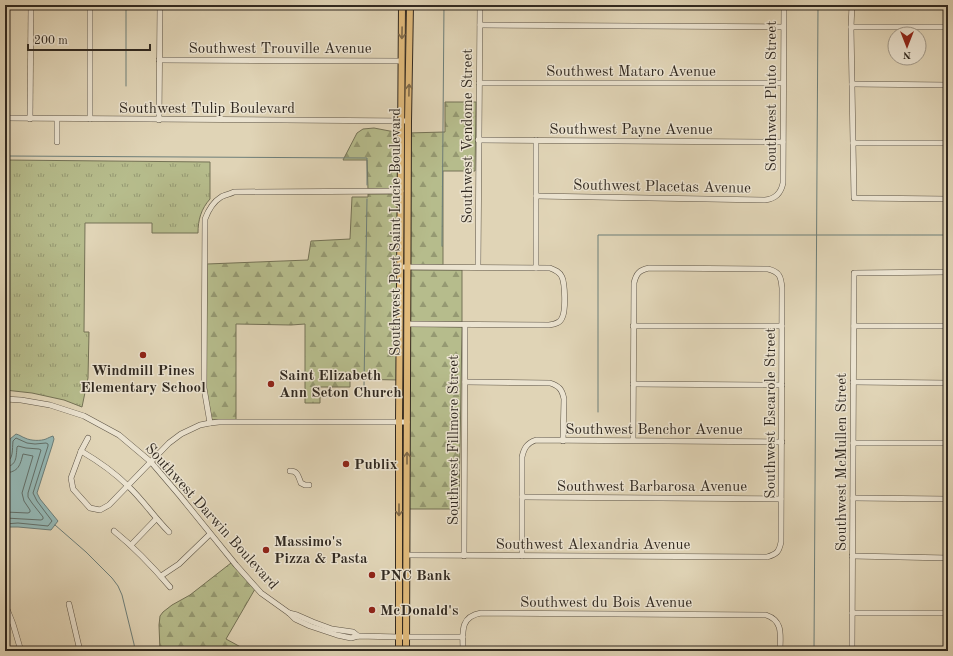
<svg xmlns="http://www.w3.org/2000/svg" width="953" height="656" font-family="'Old Standard TT',serif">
<defs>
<pattern id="forest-firs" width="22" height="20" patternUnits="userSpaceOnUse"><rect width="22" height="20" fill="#b6bc8c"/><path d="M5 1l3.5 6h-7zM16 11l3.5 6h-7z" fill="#959972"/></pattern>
<pattern id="park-tufts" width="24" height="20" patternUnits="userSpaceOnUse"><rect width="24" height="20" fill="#b6bc8c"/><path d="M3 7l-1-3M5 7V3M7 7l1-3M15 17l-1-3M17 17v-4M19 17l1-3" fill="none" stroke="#959972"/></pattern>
</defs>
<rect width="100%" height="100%" fill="#e0d4b6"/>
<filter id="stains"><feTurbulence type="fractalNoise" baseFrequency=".005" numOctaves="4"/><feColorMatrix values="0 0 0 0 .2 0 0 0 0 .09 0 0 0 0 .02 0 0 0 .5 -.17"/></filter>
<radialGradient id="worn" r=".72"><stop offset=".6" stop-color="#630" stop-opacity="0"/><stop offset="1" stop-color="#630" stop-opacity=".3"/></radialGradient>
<g fill="url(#forest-firs)" stroke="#747256">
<polygon points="445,102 476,102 475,171 443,171 443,265 407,265 407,133 445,132"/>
<polygon points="374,128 400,133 403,189 368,189 367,160 343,160 357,133 363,129"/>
<polygon points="368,194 403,194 399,380 350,379 350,387 320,387 320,403 305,403 305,324 291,325 236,324 236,420 211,420 206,388 207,264 308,260 311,241 350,239 352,197 368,197"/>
<polygon points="407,270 462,270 462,322 406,322"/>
<polygon points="406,326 462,327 459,509 406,509"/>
<polygon points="231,563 255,589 226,639 248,651 160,651 159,625 160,616 163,612 172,605 190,595"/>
</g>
<path fill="url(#park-tufts)" stroke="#747256" d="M5 160 210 162V199C201 209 198 220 198 233H152V223H85L84 332H89L88 378 82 407 64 400 32 393 5 390Z"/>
<path fill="#95b7b4" stroke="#6d7e79" d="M16 434C20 435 22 437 25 438 31 441 41 441 46 439 48 438 50 437 53 436L54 439 52 446 37 493 40 499 58 521 51 530 18 527H5V470L10 439Z"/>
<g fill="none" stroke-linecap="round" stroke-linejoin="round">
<g stroke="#63706a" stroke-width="1">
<path d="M5 462C14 461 12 449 13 441L16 438 27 443 35 444 46 443 48 444V446L33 493 37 501 52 521 48 526 18 523 5 524"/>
<path d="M5 467C17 466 16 457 17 447L18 446 26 448 39 449 41 450 28 493V497L32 503 43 517V519L41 520 5 518"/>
<path d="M5 473C19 472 20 465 23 454L33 456 22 493 24 501 30 510V512L28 513 5 512"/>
</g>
<g stroke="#6d7e79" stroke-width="1">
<polyline points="126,86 126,5"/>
<polyline points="5,156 367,158 367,185"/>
<polyline points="442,246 444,5"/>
<polyline points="364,386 367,199"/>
<polyline points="598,412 598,235 948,235"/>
<polyline points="55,525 86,552 112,578 118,586 122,595 134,644 135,651"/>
<polyline points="814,651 818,5"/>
</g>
<defs>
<g id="minor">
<polyline points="852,5 851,27 853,143 854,198 948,199"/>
<polyline points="480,25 783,27"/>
<polyline points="851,27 948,27"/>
<polyline points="159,60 401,61"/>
<polyline points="479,83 783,83"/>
<polyline points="852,84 948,85"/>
<polyline points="5,118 408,121"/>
<polyline points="30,119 31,5"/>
<polyline points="57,119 57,142"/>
<polyline points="90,119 90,5"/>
<polyline points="159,120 160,5"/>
<polyline points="478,140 783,142"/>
<polyline points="853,143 948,143"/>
<path d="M536 196 765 200C776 199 781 193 783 183L784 5"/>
<path d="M404 267 550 268C555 270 560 272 562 277 565 284 566 311 562 318 560 323 555 324 549 325L408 324"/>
<polyline points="478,267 480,5"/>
<polyline points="536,268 536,140"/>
<polyline points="633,326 782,326"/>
<polyline points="854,326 948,326"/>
<path d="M465 382 550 383C559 386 562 389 564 399L563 441"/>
<polyline points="853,382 948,383"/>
<polyline points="633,384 782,385"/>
<polyline points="5,399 21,400 50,405 84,416 119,435 151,462 180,496 236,565 261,593 289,613 295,619 310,626 337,635 351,638 358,636 400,637 463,637"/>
<path d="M210 423 204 388 205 219C208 211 213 202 221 197 224 195 230 194 234 192L401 191"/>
<polyline points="88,438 81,451 71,478 73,489 90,508 100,510 109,505 169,443 181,434 200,425 210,423 219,422 407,422"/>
<polyline points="853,443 948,443"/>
<path d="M81 451C98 461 114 472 128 486 143 500 154 517 169 532"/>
<path d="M290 471C298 471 298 476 301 483L305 485H309"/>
<polyline points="522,497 781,499"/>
<polyline points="853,498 948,499"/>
<path d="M114 531C135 548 153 567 170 587"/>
<polyline points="131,545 156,519"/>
<path d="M407 555 767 557C777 554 779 552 781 542L782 288C781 277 780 272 768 269L649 268C639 270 636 274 634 283L633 440"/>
<polyline points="464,556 465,325"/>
<path d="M522 556V457C524 448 527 443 536 440L782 442"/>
<polyline points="852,556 948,558"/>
<polyline points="161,576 179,564 210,534"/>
<polyline points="5,604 13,624 21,651"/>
<polyline points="69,604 80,651"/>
<polyline points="289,613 297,615 313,622 332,629 353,632 358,636"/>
<polyline points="852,613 948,613"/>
<path d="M463 651C463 633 459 617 481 613L766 615C784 621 780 636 780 651"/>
<polyline points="852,651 854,273 948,272"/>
</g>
<g id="major">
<polyline points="399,651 399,422 402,5"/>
<polyline points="406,651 408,121 410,5"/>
</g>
</defs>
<use href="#minor" stroke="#5d5446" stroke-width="6"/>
<use href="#major" stroke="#312920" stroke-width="8"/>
<use href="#minor" stroke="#ebe3d0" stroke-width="5"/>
<use href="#major" stroke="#e0ba7b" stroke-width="6"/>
</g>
<defs><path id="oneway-shaft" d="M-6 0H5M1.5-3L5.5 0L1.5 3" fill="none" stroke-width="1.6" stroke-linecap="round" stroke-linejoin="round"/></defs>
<g stroke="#806a49">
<use href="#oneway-shaft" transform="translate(402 33) rotate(91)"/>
<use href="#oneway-shaft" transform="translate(409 90) rotate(-89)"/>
<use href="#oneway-shaft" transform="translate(407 458) rotate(-90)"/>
<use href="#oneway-shaft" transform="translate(399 510) rotate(90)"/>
</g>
<g fill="#8f2418" stroke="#ebe3d0" stroke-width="1.5">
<circle cx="143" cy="355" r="4"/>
<circle cx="271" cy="384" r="4"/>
<circle cx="346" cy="464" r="4"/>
<circle cx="266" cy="550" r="4"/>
<circle cx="372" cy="575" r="4"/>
<circle cx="372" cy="610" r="4"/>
</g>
<g text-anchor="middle" stroke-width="3" stroke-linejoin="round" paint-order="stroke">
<g font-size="15" fill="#312920" stroke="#ebe3d0">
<text x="280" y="53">Southwest Trouville Avenue</text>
<text x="631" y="76">Southwest Mataro Avenue</text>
<text transform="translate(771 96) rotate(-90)" y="5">Southwest Pluto Street</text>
<text x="207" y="113">Southwest Tulip Boulevard</text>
<text x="631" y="134">Southwest Payne Avenue</text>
<text transform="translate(467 136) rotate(-90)" y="5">Southwest Vendome Street</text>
<text transform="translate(662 186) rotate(1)" y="5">Southwest Placetas Avenue</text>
<text transform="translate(395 232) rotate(-90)" y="5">Southwest Port Saint Lucie Boulevard</text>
<text transform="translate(770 413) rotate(-90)" y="5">Southwest Escarole Street</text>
<text x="654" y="434">Southwest Benchor Avenue</text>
<text transform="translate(453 440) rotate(-90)" y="5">Southwest Fillmore Street</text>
<text transform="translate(841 462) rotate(-90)" y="5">Southwest McMullen Street</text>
<text x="652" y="491">Southwest Barbarosa Avenue</text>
<text transform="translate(212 516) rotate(48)" y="5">Southwest Darwin Boulevard</text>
<text x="593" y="549">Southwest Alexandria Avenue</text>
<text x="606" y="607">Southwest du Bois Avenue</text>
</g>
<g font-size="15" font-weight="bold" fill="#312920" stroke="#ebe3d0" text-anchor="start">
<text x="143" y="375" text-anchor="middle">Windmill Pines<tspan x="143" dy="17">Elementary School</tspan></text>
<text x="279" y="380">Saint Elizabeth<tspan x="279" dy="17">Ann Seton Church</tspan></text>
<text x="354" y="469">Publix</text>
<text x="274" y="546">Massimo's<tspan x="274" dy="17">Pizza &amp; Pasta</tspan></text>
<text x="380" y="580">PNC Bank</text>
<text x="380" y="615">McDonald's</text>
</g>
</g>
<rect width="953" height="656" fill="none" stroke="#e0d4b6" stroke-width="20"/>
<rect x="6" y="6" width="941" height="644" fill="none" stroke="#312920" stroke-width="2"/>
<rect x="10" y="10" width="933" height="636" fill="none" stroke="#312920"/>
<g transform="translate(907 46) rotate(180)"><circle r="19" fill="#ebe3d0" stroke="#a1998a"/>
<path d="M0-3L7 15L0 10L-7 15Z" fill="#8f2418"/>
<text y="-6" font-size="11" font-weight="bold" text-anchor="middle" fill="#312920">N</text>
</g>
<path d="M28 44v6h122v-6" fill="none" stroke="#312920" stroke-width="2"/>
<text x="34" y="44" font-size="12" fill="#312920" stroke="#ebe3d0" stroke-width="3" paint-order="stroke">200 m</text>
<rect width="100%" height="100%" filter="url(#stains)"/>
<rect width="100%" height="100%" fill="url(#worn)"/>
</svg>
